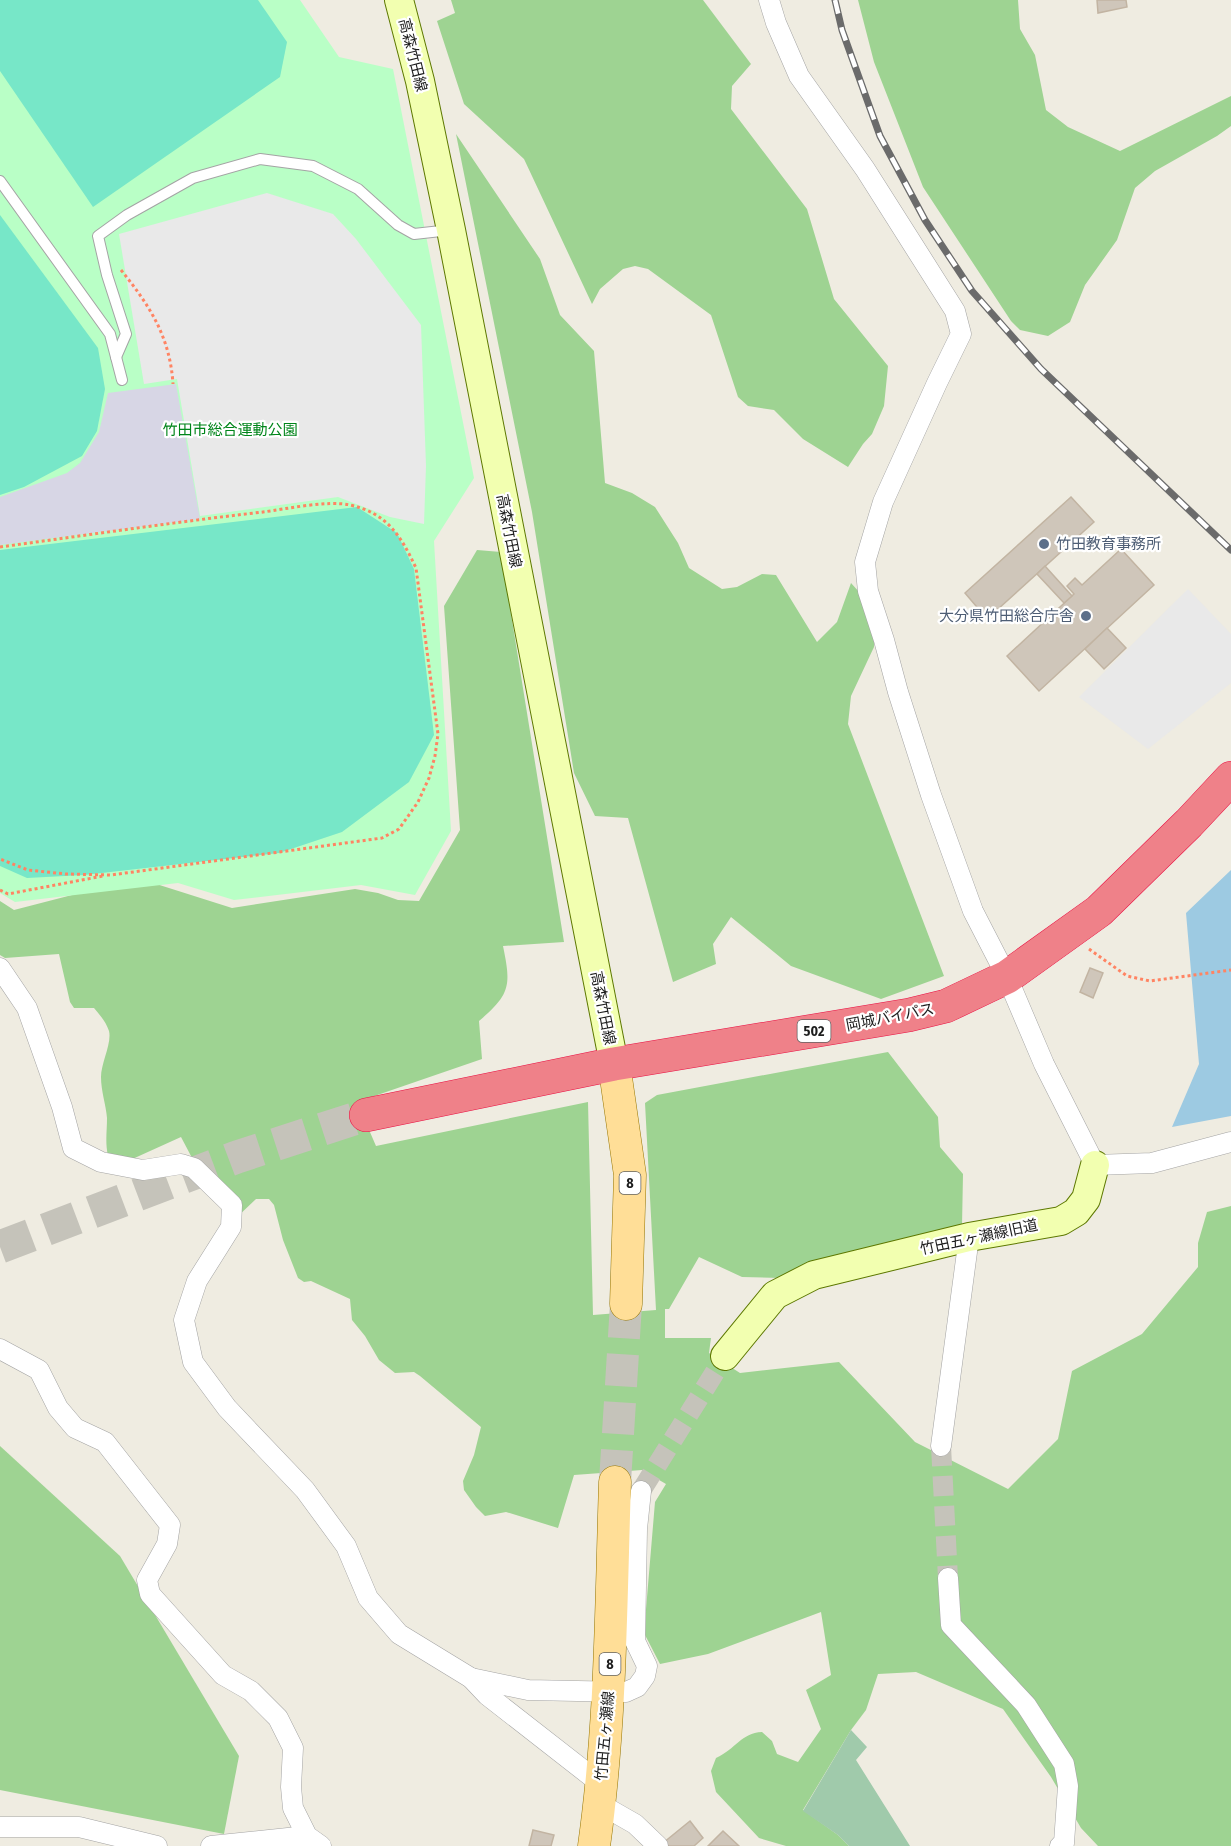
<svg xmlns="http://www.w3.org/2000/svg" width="1231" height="1846" font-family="'Fira Sans Condensed','Noto Sans JP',sans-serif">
<rect width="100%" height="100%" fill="#efece1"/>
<g fill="#9ed392">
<polygon points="451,0 703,0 751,64 732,86 731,109 807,209 834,299 888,366 884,406 872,434 863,444 848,467 803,439 774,410 748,406 738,397 711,315 648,269 635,266 623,269 600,289 592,304 524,159 464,104 437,21 455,13"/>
<polygon points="858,0 1018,0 1020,29 1035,55 1046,110 1068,127 1120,151 1231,96 1231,126 1217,136 1155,171 1135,188 1117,240 1085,285 1070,322 1048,336 1020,330 1011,321 923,187 874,62"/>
<polygon points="456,134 540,259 560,315 594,351 605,483 632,493 655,507 678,543 689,568 722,589 737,587 762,574 776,575 817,642 837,622 851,583 860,593 874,634 874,647 851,696 848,724 944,976 881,999 791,966 731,917 713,944 716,964 673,982 628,818 595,816 574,773 532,512"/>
<path d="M477 550 501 552 564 942 503 946C511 985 511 994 479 1021L482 1059 357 1102 376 1146 588 1102 593 1315 656 1310 645 1103 657 1095 888 1052 938 1117 940 1147 963 1174 962 1226 780 1278 742 1277 699 1257 669 1309H665V1338H711L709 1353 740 1373 839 1362 915 1442 1008 1489 1058 1439 1072 1371 1142 1334 1198 1267V1243L1207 1212 1231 1206V1846H1098L1081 1828 1051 1777 1003 1709 916 1672 878 1674 866 1710 851 1730 803 1810 838 1835 849 1846H786L759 1838 716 1792 711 1771 716 1758C736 1749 741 1733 762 1732L772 1741 777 1754 798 1762 821 1729 806 1690 831 1675 821 1612 708 1654 660 1664 644 1633 655 1502 666 1484 642 1470 574 1475 558 1528 506 1512 485 1516 476 1507 464 1490 463 1481 474 1455 481 1427 420 1376 414 1372 395 1373 379 1360 365 1336 352 1320 350 1299 311 1281 304 1282 298 1278 283 1240 274 1205 269 1199H256L236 1218 200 1173 181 1137 128 1161 108 1156C105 1142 107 1132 107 1118 106 1105 101 1091 101 1077 101 1063 112 1043 109 1031 106 1022 100 1015 94 1008H74L70 1002 59 954 5 958 0 955V901L14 910 99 888 150 882 232 908 355 889 378 893 398 900 419 901 460 830 444 606Z"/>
<polygon points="0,1446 120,1556 239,1756 224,1834 0,1790"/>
</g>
<polygon fill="#a0caab" points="851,1730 867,1747 856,1760 910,1846 849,1846 838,1835 803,1811"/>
<polygon fill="#b9ffc6" points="0,0 300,0 339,57 393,69 474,478 434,541 451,831 415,895 361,885 234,900 178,883 15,902 0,893"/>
<g fill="#77e7c8">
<polygon points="0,0 258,0 287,42 280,77 93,207 0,71"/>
<polygon points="0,215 98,348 105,389 97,431 82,456 24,487 0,495"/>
<polygon points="357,507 397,533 414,569 434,735 409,782 342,832 279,853 84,875 27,878 0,866 0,550"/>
</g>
<g fill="#e9e9e9">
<polygon points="267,193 333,214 356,239 421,325 426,466 424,524 390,517 338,497 200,516 177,379 144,384 119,234"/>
<polygon points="1188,589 1231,634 1231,683 1148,749 1079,697"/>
</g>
<polygon fill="#d7d6e5" points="176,384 200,519 0,545 0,497 67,473 80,463 99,432 108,393"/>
<polygon fill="#9dcae2" points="1231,870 1231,1116 1172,1127 1199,1064 1186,913"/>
<g fill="#cfc6ba" stroke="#c2b4a2" stroke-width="1.5">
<polygon points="1097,0 1126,0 1127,7 1098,13"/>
<polygon points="1071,497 1094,522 987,619 965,593"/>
<polygon points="1121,549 1154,585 1039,691 1007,656 1074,594 1067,586 1075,578 1082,585"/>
<polygon points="1045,566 1072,596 1064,603 1037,574"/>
<polygon points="1107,628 1126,648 1104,669 1085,649"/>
<polygon points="1090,968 1103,973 1093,998 1080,992"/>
<polygon points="690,1821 703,1838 694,1846 666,1846 663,1843"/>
<polygon points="533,1830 554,1835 551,1846 529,1846"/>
<polygon points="723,1831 739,1846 708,1846"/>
</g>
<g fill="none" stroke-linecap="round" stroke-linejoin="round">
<g stroke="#c5c3ba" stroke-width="20" stroke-dasharray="20 10" stroke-linecap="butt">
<polyline points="941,1446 948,1578"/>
<polyline points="641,1491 725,1356"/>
</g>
<polyline stroke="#c5c3ba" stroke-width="32" stroke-dasharray="32 16" stroke-linecap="butt" points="615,1482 626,1304"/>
<polyline stroke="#c5c3ba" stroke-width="33" stroke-dasharray="33 16" stroke-linecap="butt" points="0,1247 237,1157 366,1115"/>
<defs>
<g id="lane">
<polyline points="0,181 110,334 122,380"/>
<polyline points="116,357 126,334 107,275 98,236 127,215 193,178 260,159 313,166 358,189 398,225 414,234 450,230"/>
</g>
<g id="street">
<polyline points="769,0 776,23 799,76 865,169 955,311 961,334 937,383 883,502 865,562 868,591 884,640 898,692 931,795 973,911 1007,977 1044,1064 1095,1165 1152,1163 1231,1142"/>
<polyline points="0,968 27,1008 62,1107 73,1148 101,1162 143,1170 181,1164 194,1168 232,1205 231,1227 197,1281 184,1320 193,1362 227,1408 305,1490 346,1546 368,1598 399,1634 471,1678 487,1695 601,1784"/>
<polyline points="0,1349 39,1370 58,1408 75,1428 105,1442 170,1525 167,1544 147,1580 150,1594 223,1675 251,1691 278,1718 293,1748 291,1787 293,1808 307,1836 321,1846"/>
<polyline points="941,1446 969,1237"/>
<polyline points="948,1578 951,1625 1026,1705 1064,1764 1068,1786 1064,1843 1060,1846"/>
<polyline points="471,1678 528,1690 626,1692 637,1687 645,1676 647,1666 635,1641 637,1529 641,1491"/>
<polyline points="600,1804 635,1824 658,1846"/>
<polyline points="0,1827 79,1827 157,1846"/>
<polyline points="211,1846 307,1836"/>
</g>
<g id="secondary">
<polyline points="399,0 420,81 451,230 614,1064"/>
<polyline points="725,1356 775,1295 814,1275 969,1237 1061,1221 1076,1212 1086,1199 1095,1165"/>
</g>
<g id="primary">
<polyline points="614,1064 630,1175 626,1304"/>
<path d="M594 1846C611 1725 611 1604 615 1482"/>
</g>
<polyline id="highway" points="366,1115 614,1064 909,1015 946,1006 1007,977 1099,911 1189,823 1231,778"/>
</defs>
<use href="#lane" stroke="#a4a4a4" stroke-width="12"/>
<use href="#street" stroke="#a4a4a4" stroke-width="21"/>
<use href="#secondary" stroke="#5d7800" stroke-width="30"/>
<use href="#primary" stroke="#967500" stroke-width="33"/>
<use href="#highway" stroke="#e91244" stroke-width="34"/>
<g stroke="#ff8463" stroke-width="3" stroke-dasharray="3 3" stroke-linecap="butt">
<path d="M121 270C150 306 170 337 173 384"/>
<path d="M0 547C88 535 175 522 263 512 286 509 328 500 350 505 387 513 401 536 416 568L438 734 435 756 429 778 418 802 399 829 382 838 111 875 66 874 28 870 0 859"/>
<polyline points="0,890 8,894 103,876"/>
<polyline points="1089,949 1127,976 1150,981 1231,970"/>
</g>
<use href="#lane" stroke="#fff" stroke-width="10"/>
<use href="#street" stroke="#fff" stroke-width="20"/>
<use href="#secondary" stroke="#f2ffb0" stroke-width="28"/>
<use href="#primary" stroke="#ffde97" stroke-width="32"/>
<use href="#highway" stroke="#ef8189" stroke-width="33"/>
<defs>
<polyline id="rail" points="835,0 842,30 880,136 925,220 972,291 1041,369 1231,550"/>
</defs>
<use href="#rail" stroke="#6b6b6b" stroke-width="7"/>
<use href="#rail" stroke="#fff" stroke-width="4.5" stroke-dasharray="14" stroke-linecap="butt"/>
</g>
<g fill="#5c6f8a" stroke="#fff" stroke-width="2">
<circle cx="1044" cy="544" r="6"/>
<circle cx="1086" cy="616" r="6"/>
</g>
<g text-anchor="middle" stroke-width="4.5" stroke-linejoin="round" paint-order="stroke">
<g fill="#fff" stroke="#616161" stroke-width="1.5">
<rect x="797.5" y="1020" width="33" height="22" rx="4.5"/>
<rect x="619.5" y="1172" width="21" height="22" rx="4.5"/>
<rect x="599.5" y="1653" width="21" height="22" rx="4.5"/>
</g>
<g font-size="14" font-weight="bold" fill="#1d1d1d">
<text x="814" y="1036">502</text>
<text x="630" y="1188">8</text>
<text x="610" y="1669">8</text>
</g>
<g font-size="15" fill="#1d1d1d" stroke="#fff">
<text transform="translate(413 55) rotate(76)" y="5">高森竹田線</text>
<text transform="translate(509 531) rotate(79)" y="5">高森竹田線</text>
<text transform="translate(603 1008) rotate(79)" y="5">高森竹田線</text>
<text transform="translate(890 1017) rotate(-11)" y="5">岡城バイパス</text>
<text transform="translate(979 1237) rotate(-12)" y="5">竹田五ヶ瀬線旧道</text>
<text transform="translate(605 1736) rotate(-85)" y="5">竹田五ヶ瀬線</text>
</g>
<g font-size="15" fill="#00851a" stroke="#fff">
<text x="230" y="435">竹田市総合運動公園</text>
</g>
<g font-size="15" fill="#4e5e75" stroke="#fff" text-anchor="start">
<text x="1056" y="549">竹田教育事務所</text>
<text x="1074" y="621" text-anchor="end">大分県竹田総合庁舎</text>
</g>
</g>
</svg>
